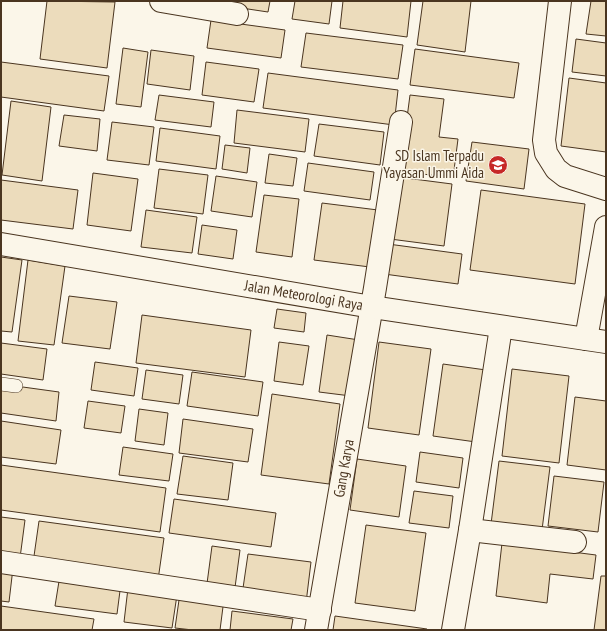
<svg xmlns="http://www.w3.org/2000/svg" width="607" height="631" font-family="'PT Sans Narrow',sans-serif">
<rect width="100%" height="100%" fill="#fbf6e9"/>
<g fill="#ecdcbc" stroke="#4a3520">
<polygon points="47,1 115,2 107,68 40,59"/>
<polygon points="228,1 270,1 268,12 228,6"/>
<polygon points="295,1 332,1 329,24 292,19"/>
<polygon points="343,1 411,1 407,37 340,28"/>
<polygon points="423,1 471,1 465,52 417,45"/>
<polygon points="591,1 606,1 606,36 586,34"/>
<polygon points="211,20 285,30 281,58 207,48"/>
<polygon points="306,33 403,45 398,79 301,67"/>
<polygon points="576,39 606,43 606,76 572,72"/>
<polygon points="123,48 148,52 141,107 116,104"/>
<polygon points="415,49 519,63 514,98 410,85"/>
<polygon points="151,50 194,56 190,90 147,84"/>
<polygon points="1,62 109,76 104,111 1,97"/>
<polygon points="206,62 259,69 254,102 202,95"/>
<polygon points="268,73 398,90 394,125 263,108"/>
<polygon points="569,78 606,83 606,152 561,146"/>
<polygon points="159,95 214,102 211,127 155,120"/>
<polygon points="410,95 444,99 439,137 458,139 453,178 400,171"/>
<polygon points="11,101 51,107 42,181 2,175"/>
<polygon points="237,110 309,119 305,152 234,143"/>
<polygon points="64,115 100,119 97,151 59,146"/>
<polygon points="112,122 154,127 149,165 107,160"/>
<polygon points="319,124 384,132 380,165 314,156"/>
<polygon points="160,128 220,136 216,169 156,161"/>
<polygon points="472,142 529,149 524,189 466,181"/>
<polygon points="225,145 250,148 247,173 222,169"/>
<polygon points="269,154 297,158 293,186 265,183"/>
<polygon points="308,163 374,172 370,200 304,191"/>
<polygon points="159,169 208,175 203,214 154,208"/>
<polygon points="93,173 138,179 131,231 87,225"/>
<polygon points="216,176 257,182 252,217 211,211"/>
<polygon points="398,177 452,184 444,246 390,239"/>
<polygon points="1,180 78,190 73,229 1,220"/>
<polygon points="481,190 585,204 575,284 470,270"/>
<polygon points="264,195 299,199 292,257 256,252"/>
<polygon points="322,203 378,210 370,267 314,260"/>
<polygon points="146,210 197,217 192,253 141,247"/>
<polygon points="202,225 237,230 233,259 198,254"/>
<polygon points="388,244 462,254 458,284 384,274"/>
<polygon points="1,257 22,260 12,332 1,331"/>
<polygon points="28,260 65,266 54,345 18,341"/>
<polygon points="69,296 117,302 110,349 62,343"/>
<polygon points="277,309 306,313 304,332 274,328"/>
<polygon points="142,315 251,330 245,377 136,363"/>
<polygon points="327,335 359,340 351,396 319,392"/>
<polygon points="279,342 309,346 303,385 274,381"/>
<polygon points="379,342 431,349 419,435 368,428"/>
<polygon points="1,343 47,349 43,380 1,374"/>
<polygon points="95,362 138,368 134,396 91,390"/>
<polygon points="443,364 486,370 476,442 433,436"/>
<polygon points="512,369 569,376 559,463 502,456"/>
<polygon points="146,370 183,375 179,404 142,399"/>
<polygon points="192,372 263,382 258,416 187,406"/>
<polygon points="1,384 59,392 56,421 1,413"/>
<polygon points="272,394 340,404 329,484 261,475"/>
<polygon points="575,397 606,401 606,470 567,465"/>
<polygon points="88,401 125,406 121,433 84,428"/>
<polygon points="139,409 168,413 164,445 135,441"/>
<polygon points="183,419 253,429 248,462 179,453"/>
<polygon points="1,421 61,430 56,464 1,457"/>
<polygon points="123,447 173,454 169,481 119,475"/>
<polygon points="420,452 463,458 459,488 416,482"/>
<polygon points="183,456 233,463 228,500 177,494"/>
<polygon points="357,459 406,466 399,517 350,510"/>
<polygon points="499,461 550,467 542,530 491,524"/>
<polygon points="1,465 166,488 160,532 1,510"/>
<polygon points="554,476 604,482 598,532 548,526"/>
<polygon points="414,491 453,496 449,528 409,523"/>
<polygon points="174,499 276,513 271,547 169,533"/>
<polygon points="1,517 25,520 20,558 1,555"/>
<polygon points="39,521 164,538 158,580 33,563"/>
<polygon points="366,525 426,533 415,611 355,603"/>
<polygon points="502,543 596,555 593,579 550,574 547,603 496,596"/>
<polygon points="212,546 240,550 234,595 206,591"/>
<polygon points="248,554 311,562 306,603 242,595"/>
<polygon points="1,566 13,568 9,602 1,601"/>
<polygon points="60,575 121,583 117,614 55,606"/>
<polygon points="601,576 606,576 606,630 594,630"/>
<polygon points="128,588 177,595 172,628 124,622"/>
<polygon points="180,593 224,599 220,630 193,630 175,628"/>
<polygon points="1,606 94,619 92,630 1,630"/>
<polygon points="232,611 293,619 291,630 230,630"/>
<polygon points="335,616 427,629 427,630 333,630"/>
</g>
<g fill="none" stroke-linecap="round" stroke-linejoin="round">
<defs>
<polyline id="service" points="1,384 16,386"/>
<g id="minor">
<polyline points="161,1 237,14"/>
<polyline points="560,1 544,140 546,153 556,169 565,176 606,189"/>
<polyline points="586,339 606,227"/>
<polyline points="470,530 575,542"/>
<polyline points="1,562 320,610"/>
<path id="s1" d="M316 630 375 288 401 122"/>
<polyline points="453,630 470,530 501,327"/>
</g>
<g id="secondary">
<path id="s2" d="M1 244 372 307 606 342"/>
</g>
</defs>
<use href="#service" stroke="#4a3520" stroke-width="14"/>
<use href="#minor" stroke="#4a3520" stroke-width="24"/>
<use href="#secondary" stroke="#4a3520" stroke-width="24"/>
<use href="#service" stroke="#fbf6e9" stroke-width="13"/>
<use href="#minor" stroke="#fbf6e9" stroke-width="22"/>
<use href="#secondary" stroke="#fbf6e9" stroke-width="22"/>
</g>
<defs>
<symbol id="school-disc" viewBox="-11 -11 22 22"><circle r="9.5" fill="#c62828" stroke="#fbf6e9"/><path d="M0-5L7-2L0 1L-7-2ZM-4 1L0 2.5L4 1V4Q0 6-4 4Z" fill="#fff"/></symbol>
</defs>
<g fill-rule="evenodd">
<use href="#school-disc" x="487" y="154" width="22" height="22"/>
</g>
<g text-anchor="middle" stroke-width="3" stroke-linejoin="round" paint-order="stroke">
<g font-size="15" fill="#4a3520" stroke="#fbf6e9" text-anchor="end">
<text x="484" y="161">SD Islam Terpadu<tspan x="484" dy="17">Yayasan Ummi Aida</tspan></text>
</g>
<g font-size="15" fill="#4a3520" stroke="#fbf6e9">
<text dy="5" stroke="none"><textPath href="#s2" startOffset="307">Jalan Meteorologi Raya</textPath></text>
<text dy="5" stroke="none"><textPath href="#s1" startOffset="164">Gang Karya</textPath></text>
</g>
</g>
<rect width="607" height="631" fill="none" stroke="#4a3520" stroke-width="4"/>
</svg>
